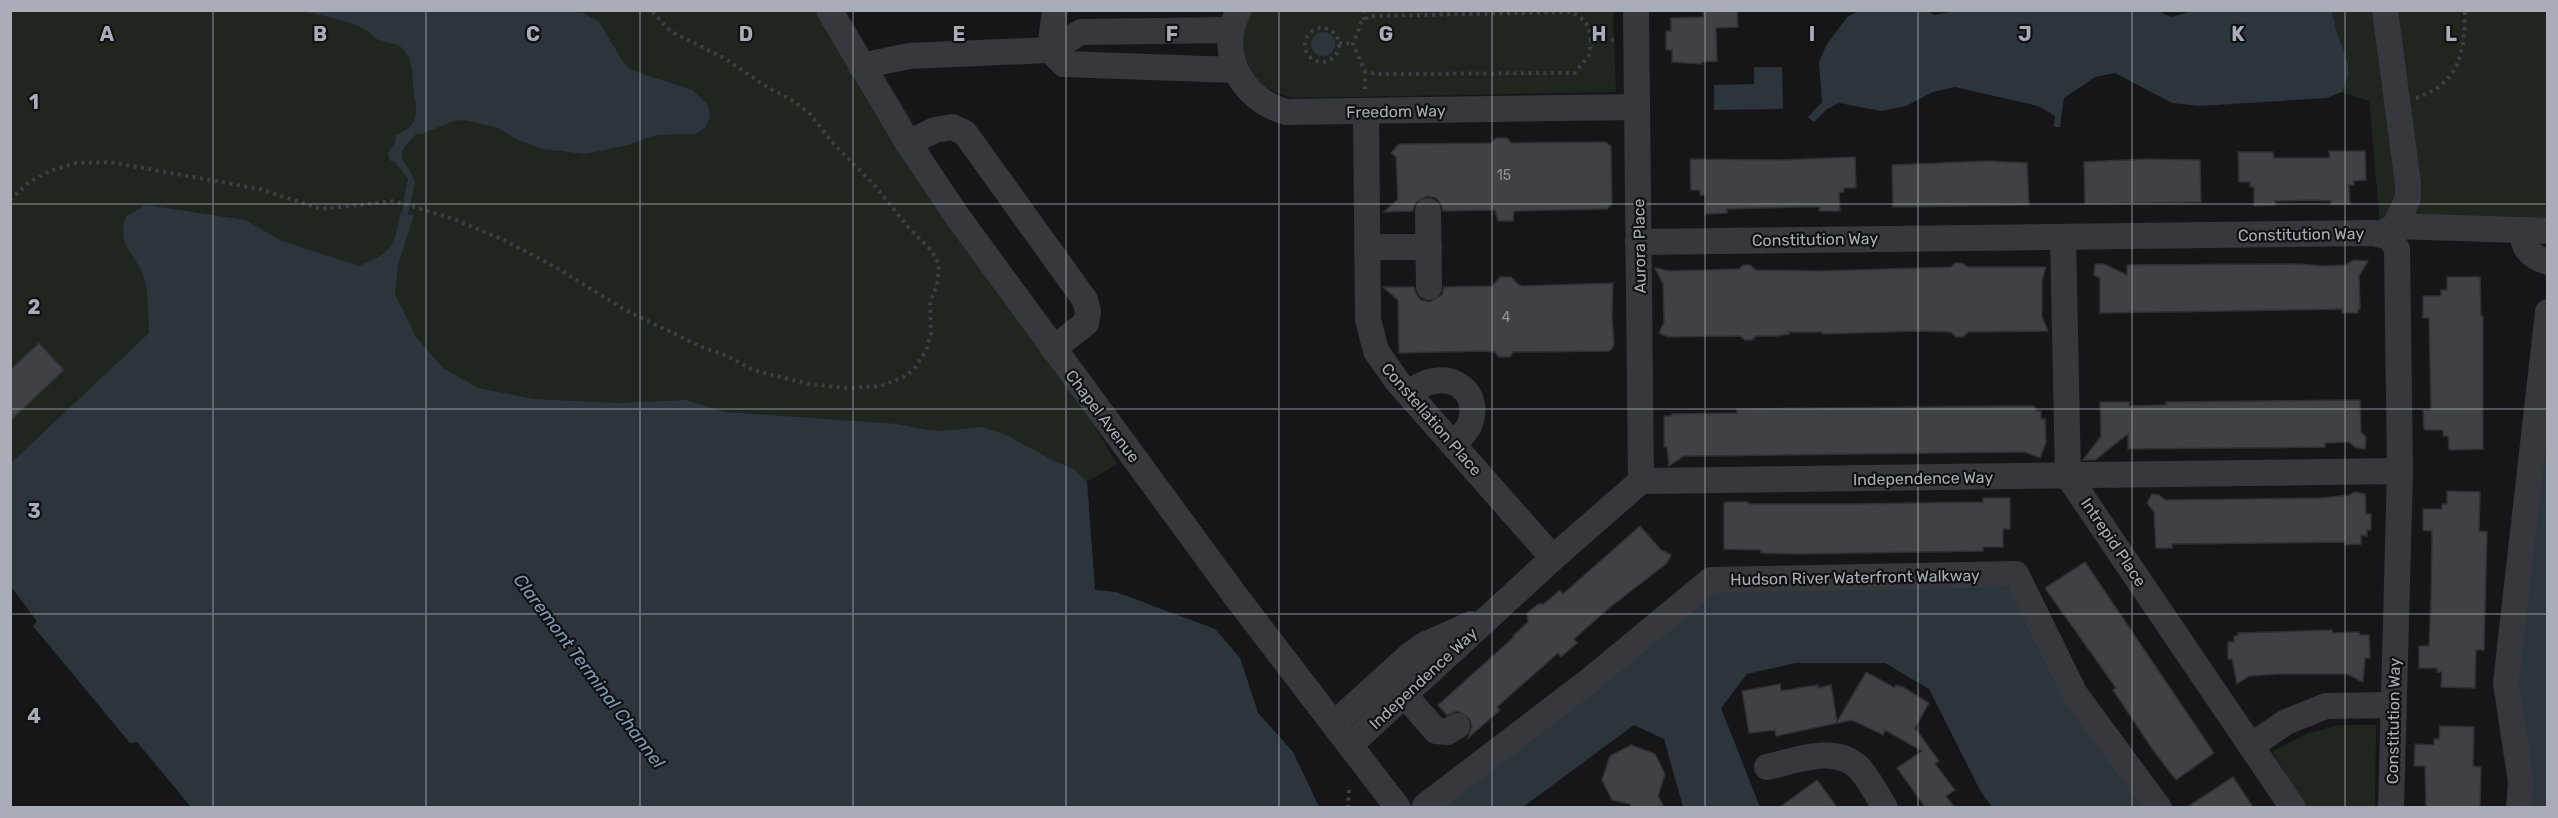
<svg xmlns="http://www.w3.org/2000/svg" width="2558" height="818" font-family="Rubik,sans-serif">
<rect width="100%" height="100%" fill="#161618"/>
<g fill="#1e261f">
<polygon points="11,11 846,11 1117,464 1087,482 1095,590 1116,592 1215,629 1240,658 1258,713 1293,752 1319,807 11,587"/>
<path d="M1253 11H1613L1616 92 1291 98 1253 82C1239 54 1236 39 1253 11Z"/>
<path d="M2331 11H2547V228L2381 234 2369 101 2342 92C2354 68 2347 61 2339 38 2335 29 2335 19 2331 11Z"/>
<polygon points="2339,725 2376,725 2375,807 2305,807 2272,752 2306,734"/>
</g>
<g fill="#2c353c">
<path d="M1958 10H2156L2171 17 2195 10 2331 11C2335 19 2335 29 2339 38 2347 61 2354 68 2342 92L2326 98 2200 106 2172 103 2115 73 2095 77 2064 98 2060 127H2054L2055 116 2038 106 1955 87 1933 92 1906 106 1881 111 1839 103 1827 109 1814 122 1808 117 1822 102 1819 62 1826 46 1847 17 1859 11H1927L1935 15Z"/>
<path d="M562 11 583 13 599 22 625 65 631 70 692 90 708 105 710 116 706 127 696 134 656 135 628 145 585 154 543 149 518 140 498 128 465 120 453 121 422 134H416C390 160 406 157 415 182L410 206 403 204 408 179 394 161H390L388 153 395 143 396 135C413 128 419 119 415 99 412 86 414 71 409 58 401 39 386 45 375 38 372 36 371 33 368 31 352 21 321 15 302 11Z"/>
<circle cx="1323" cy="44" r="12"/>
<polygon points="1754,67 1782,67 1783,109 1714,110 1714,85 1754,84"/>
<path d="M146 205 245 220 282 241 359 266C392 251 394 250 400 213L414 215 398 265 395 294 416 337 443 368 478 388 534 399 617 403 686 400 725 412 897 424 927 430 942 431 982 427 1004 434 1054 461 1074 469 1087 482 1095 590 1116 592 1215 629 1240 658 1258 713 1293 752 1319 807H191L137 742 130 743 33 626 37 621 11 587V463L149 333C148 316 149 297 145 281 139 255 115 248 126 216Z"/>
<polygon points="2547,396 2547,807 2525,807 2512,683"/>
<polygon points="1999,584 2012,589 2147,807 1992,807 1981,792 1929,689 1885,663 1795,663 1747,674 1721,708 1760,807 1683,807 1664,739 1634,725 1523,807 1427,808 1710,588"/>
</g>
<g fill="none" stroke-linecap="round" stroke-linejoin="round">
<polyline stroke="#2c353c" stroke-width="6" points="403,222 407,204"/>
</g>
<g fill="#404145" stroke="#303034" stroke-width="1.5">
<polygon points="1703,10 1737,10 1738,27 1716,28 1717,61 1702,62 1702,64 1672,62 1672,50 1666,50 1666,31 1671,31 1671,18 1703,17"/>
<polygon points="1496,138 1507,138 1511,143 1605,142 1611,146 1612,204 1607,209 1514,211 1513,221 1498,221 1495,210 1443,211 1441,204 1436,198 1427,196 1415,203 1413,211 1384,212 1398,199 1396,157 1391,153 1399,144 1491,143"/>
<polygon points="2329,151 2365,151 2366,180 2354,181 2354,185 2349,185 2350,204 2331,205 2331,201 2311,200 2275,201 2275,205 2254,206 2254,187 2250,187 2250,182 2239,182 2238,152 2273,152 2274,158 2330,158"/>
<polygon points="1855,157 1856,188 1844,188 1844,192 1839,192 1840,211 1819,211 1820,207 1800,207 1727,209 1727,213 1705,214 1705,195 1700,195 1700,190 1691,190 1690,159 1780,160"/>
<polygon points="2148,159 2200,160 2201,202 2085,204 2084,162"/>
<polygon points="1987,161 2027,163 2029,205 1893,207 1892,165"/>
<polygon points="2354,260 2368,261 2359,276 2360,309 2358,309 2358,313 2342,313 2342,309 2100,313 2100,278 2094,275 2095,264 2104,264 2127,275 2127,265 2296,264 2324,266 2345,265"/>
<polygon points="1955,263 1962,263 1968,267 2046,267 2042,280 2042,317 2048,331 1968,332 1963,337 1956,337 1951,332 1918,331 1822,334 1822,332 1789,332 1789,334 1776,336 1756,336 1752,340 1745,340 1740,336 1668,337 1659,333 1664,322 1663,284 1655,268 1670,271 1739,269 1743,265 1750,265 1756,270 1821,271 1951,267"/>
<polygon points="1500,277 1511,277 1519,285 1524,286 1613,283 1612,315 1614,345 1610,351 1513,352 1510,357 1499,357 1495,352 1485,351 1399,353 1398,300 1383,287 1414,287 1416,294 1421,300 1430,302 1442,295 1444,287 1492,286"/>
<polygon points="2447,277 2480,277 2481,316 2483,316 2483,449 2449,450 2448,436 2443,436 2443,430 2424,430 2423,410 2431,410 2429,318 2423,318 2423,296 2441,296 2441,290 2447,290"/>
<polygon points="39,343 64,370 10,421 10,370"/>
<polygon points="2360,400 2361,432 2366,437 2365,449 2355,447 2349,442 2325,443 2325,447 2128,449 2128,434 2095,460 2083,460 2101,436 2100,402 2129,402 2129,406 2166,405 2166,402"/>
<polygon points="2004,406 2034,406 2037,411 2041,411 2041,419 2045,419 2046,442 2040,458 2025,452 1699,456 1684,456 1669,466 1667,447 1664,447 1664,416 1671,416 1671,414 1737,413 1737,409"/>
<polygon points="2447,491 2480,492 2479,531 2487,532 2484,650 2476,650 2475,688 2441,687 2442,672 2437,672 2437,668 2419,668 2419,646 2429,646 2431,600 2432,531 2423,530 2423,509 2442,509 2442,504 2447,504"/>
<polygon points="2355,492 2365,494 2366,514 2371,514 2371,530 2367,530 2367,536 2361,535 2361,544 2345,545 2345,542 2172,544 2172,548 2156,548 2154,512 2147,503 2152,494 2159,495 2165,500 2322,498 2349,495"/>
<polygon points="1983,498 2010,498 2010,529 2003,529 2003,547 1983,547 1983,551 1797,554 1761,553 1761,550 1724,549 1724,503 1726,502 1747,502 1750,504 1852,504 1983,502"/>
<polygon points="1640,526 1661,550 1671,555 1667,563 1609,608 1574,639 1577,643 1561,657 1558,653 1497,707 1500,710 1468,738 1472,726 1469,718 1457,711 1447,715 1438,705 1514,637 1513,636 1528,622 1527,613 1538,604 1544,604 1560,590 1563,594"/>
<polygon points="2085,562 2214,753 2176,780 2153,750 2113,690 2116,688 2045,588"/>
<polygon points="2332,630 2332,633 2359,632 2360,635 2369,635 2370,658 2365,658 2363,682 2347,674 2278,674 2249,676 2237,684 2232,659 2228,659 2228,642 2234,642 2234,636 2238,636 2238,633"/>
<polygon points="1866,672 1895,688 1896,685 1903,687 1929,703 1915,728 1939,761 1935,764 1955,790 1946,796 1954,807 1925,807 1897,768 1922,751 1885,730 1883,735 1852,720 1776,736 1775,730 1749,733 1742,691 1780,684 1781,691 1818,685 1818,688 1831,685 1837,722"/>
<polygon points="2440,726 2474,727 2473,766 2481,767 2480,807 2426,807 2425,766 2414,766 2415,744 2434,745 2434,739 2439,739"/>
<polygon points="1631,745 1655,754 1665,774 1658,796 1664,807 1631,807 1630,804 1612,800 1602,780 1610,756"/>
<polygon points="2233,777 2253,807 2187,807"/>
<polygon points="1817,780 1837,807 1780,807"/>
</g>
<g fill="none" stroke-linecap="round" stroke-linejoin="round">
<g stroke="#3d3f44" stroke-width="4" stroke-dasharray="3 4.5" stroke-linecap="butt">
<polyline points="1364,20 1364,10"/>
<circle cx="1322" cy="45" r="17"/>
<path d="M1591 40C1589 24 1585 18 1570 12L1369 16 1361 23 1353 44 1365 71 1375 74 1575 73 1590 54 1591 40H1614"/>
<polyline points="1339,43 1353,44"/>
<polyline points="1365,71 1365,91"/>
<path d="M2416 98C2460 84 2465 51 2465 10"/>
<polyline points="10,200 28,183 49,171 76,163 109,162 260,189 321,209 394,201 454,219 504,240 557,268 625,310 702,347 727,356 753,370 809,384 846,388 881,386 904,377 914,369 926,351 931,334 930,301 937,286 939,264 931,250 909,228 875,186 833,143 810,114 795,102 762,84 726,59 670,31 651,10"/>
<polyline points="1348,808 1349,788"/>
</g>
<g stroke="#37383d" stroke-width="26">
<polyline points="829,10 908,143 957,216 1237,598 1398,808"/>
<path d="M1239 10C1216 53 1241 99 1286 112L1637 107"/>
<polyline points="1636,10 1641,481"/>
<polyline points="2385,10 2408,184 2408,198 2395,226"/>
<polyline points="1050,50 1064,64 1235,70"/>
<polyline points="1050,50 1055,10"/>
<polyline points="861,66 909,56 1050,50 1081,32 1231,30"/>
<polyline points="1366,111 1368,319 1376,351 1397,381 1553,558"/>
<polyline points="908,143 935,130 952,127 965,133 1085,300 1088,312 1086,323 1053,349"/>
<polyline points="1428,211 1429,287"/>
<path d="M2522 231C2523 249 2531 257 2548 262"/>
<polyline points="2381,234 2395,226 2548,231"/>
<polyline points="2063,237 2068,476 2293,808"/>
<polyline points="1638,242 2373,233 2390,237 2397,249 2400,471 2391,808"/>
<polyline points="1367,247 1429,247"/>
<path d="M1409 394C1441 364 1485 387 1469 426 1465 433 1459 439 1454 444"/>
<polyline points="1394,683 1436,731 1447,732 1457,726"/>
<polyline points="1334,724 1409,656 1424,645 1471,624"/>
<polyline points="1350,745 1553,558 1641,481 2400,471"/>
<polyline points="2251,746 2286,722 2326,706 2393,705"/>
<path d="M1767 767C1795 761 1835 744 1859 768 1869 779 1877 794 1885 808"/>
<polyline points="1425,806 1590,680 1711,580 2016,574 2075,694 2159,808"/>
<polyline points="2519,808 2521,782 2506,683 2548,312"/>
</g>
</g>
<path fill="none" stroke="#a8adb8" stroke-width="1.5" stroke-opacity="0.55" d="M213 10V808M426 10V808M640 10V808M853 10V808M1066 10V808M1279 10V808M1492 10V808M1705 10V808M1918 10V808M2132 10V808M2345 10V808M10 204H2548M10 409H2548M10 614H2548"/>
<g text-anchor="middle" stroke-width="4.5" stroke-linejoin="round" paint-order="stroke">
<g font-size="14" fill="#8e929b">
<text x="1504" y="180">15</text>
<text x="1506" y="322">4</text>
</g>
<g font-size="16" fill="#a8adb8" stroke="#111113">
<text transform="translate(1396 111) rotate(-1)" y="6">Freedom Way</text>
<text transform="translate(2301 234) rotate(-1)" y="6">Constitution Way</text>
<text transform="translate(1815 239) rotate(-1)" y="6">Constitution Way</text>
<text transform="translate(1639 246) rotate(-91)" y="6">Aurora Place</text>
<text transform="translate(1103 416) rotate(53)" y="6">Chapel Avenue</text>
<text transform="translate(1432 419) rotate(49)" y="6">Constellation Place</text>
<text transform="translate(1923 478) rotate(-1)" y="6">Independence Way</text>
<text transform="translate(2114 542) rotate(56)" y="6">Intrepid Place</text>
<text transform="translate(1855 577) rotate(-1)" y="6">Hudson River Waterfront Walkway</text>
<text transform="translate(1423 678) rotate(-43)" y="6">Independence Way</text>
<text transform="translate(2393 721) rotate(-89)" y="6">Constitution Way</text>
</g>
<g font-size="18" font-style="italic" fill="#7f9bb3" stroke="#111113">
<text transform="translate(589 671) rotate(53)" y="6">Claremont Terminal Channel</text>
</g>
</g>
<g font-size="20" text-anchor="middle" font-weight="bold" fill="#a8adb8" stroke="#111113" stroke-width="4.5" stroke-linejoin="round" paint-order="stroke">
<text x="107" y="41">A</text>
<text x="320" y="41">B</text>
<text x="533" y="41">C</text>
<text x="746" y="41">D</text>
<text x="959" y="41">E</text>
<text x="1172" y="41">F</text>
<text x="1386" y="41">G</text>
<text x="1599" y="41">H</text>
<text x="1812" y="41">I</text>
<text x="2025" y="41">J</text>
<text x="2238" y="41">K</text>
<text x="2451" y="41">L</text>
<text x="34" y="109">1</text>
<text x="34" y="314">2</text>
<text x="34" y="518">3</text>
<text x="34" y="723">4</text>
</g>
<rect width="2558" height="818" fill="none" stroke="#a8adb8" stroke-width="24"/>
</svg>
